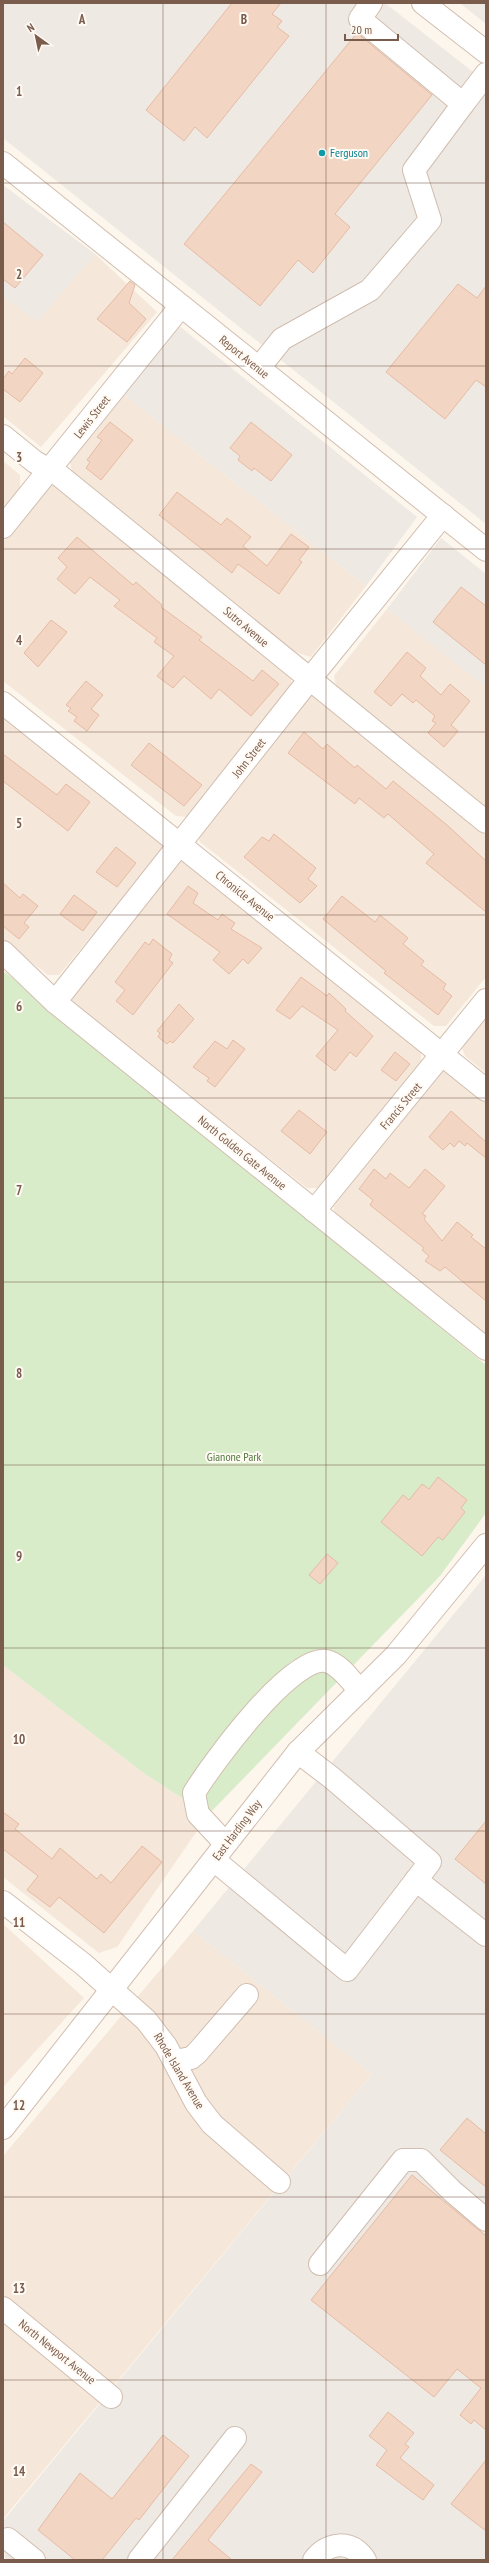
<svg xmlns="http://www.w3.org/2000/svg" width="489" height="2563" font-family="'PT Sans Narrow',sans-serif">
<rect width="100%" height="100%" fill="#fdf6ec"/>
<g fill="#f5e8da">
<polygon points="95,254 157,312 41,447 3,416 3,296 37,322"/>
<polygon points="124,395 366,586 311,657 292,651 72,472 70,462"/>
<polygon points="3,461 20,475 20,488 3,507"/>
<polygon points="57,485 291,678 291,691 188,817 176,816 3,681 3,542 47,487"/>
<polygon points="387,609 486,687 486,808 336,686 334,676"/>
<polygon points="315,694 486,836 486,977 446,1026 434,1026 200,842 196,830 305,696"/>
<polygon points="3,705 162,837 162,850 59,975 48,975 3,940"/>
<polygon points="188,856 421,1050 421,1063 319,1188 307,1188 73,1005 69,993 178,858"/>
<polygon points="486,1014 486,1073 465,1056 461,1045"/>
<polygon points="452,1070 486,1098 486,1335 337,1218 333,1206 442,1072"/>
<polygon points="3,1665 145,1774 208,1815 117,1947 99,1953 3,1877"/>
<polygon points="3,1924 84,1998 3,2087"/>
<polygon points="193,1931 372,2074 3,2519 3,2156"/>
</g>
<g fill="#efe9e4">
<polygon points="3,3 385,3 486,82 486,524 3,138"/>
<polygon points="460,3 486,3 486,24"/>
<polygon points="3,185 95,254 37,322 3,296"/>
<polygon points="178,325 417,517 366,586 124,395"/>
<polygon points="441,538 486,574 486,687 387,609"/>
<polygon points="486,1575 486,2560 5,2560 3,2521 372,2074 193,1931"/>
</g>
<polygon fill="#d8ecc9" points="5,972 486,1365 486,1513 440,1576 208,1815 145,1774 3,1665 3,975"/>
<g fill="#f3d5c3" stroke="#e6bba3">
<polygon points="232,3 281,3 272,14 282,21 277,27 289,36 207,138 195,127 184,141 146,110"/>
<polygon points="357,33 432,95 335,214 350,227 313,273 298,260 260,306 184,244"/>
<polygon points="3,222 43,255 15,288 3,279"/>
<polygon points="130,281 135,285 129,303 146,319 127,342 97,319"/>
<polygon points="458,284 477,298 486,286 486,387 476,380 445,419 386,372"/>
<polygon points="25,358 43,373 20,402 3,389 3,379 9,371 12,374"/>
<polygon points="110,422 133,440 101,480 86,468 90,462 87,460 102,440 97,437"/>
<polygon points="251,422 292,455 271,481 254,468 252,471 238,460 240,456 230,448"/>
<polygon points="177,492 221,525 227,518 251,537 243,546 267,566 291,534 309,547 299,560 302,562 279,594 238,564 232,573 159,515"/>
<polygon points="77,537 133,585 136,582 162,605 161,607 202,637 199,640 253,681 262,670 279,684 251,716 219,689 211,699 184,676 173,688 157,676 174,656 154,642 157,638 114,606 120,600 90,577 75,594 57,579 67,567 58,558"/>
<polygon points="461,587 486,606 486,665 433,622"/>
<polygon points="51,620 67,632 38,667 24,653"/>
<polygon points="407,652 426,668 420,676 441,695 450,684 470,701 451,725 458,731 444,747 428,733 436,723 432,721 435,716 416,700 413,703 402,694 391,706 374,692"/>
<polygon points="86,681 103,695 91,709 99,715 87,731 74,721 77,717 68,711 71,708 66,705"/>
<polygon points="304,732 323,749 327,744 355,768 357,765 386,789 393,781 447,825 486,861 486,912 426,863 434,854 388,814 384,818 359,798 355,804 288,753"/>
<polygon points="149,743 202,785 184,806 131,765"/>
<polygon points="3,754 57,795 66,784 90,802 68,831 3,781"/>
<polygon points="274,834 316,868 308,879 317,886 300,903 244,857 262,837 269,841"/>
<polygon points="116,847 136,863 117,887 96,872"/>
<polygon points="3,883 20,898 23,894 38,906 24,923 29,927 19,939 3,926"/>
<polygon points="188,886 198,893 193,903 218,920 222,914 235,923 231,929 262,948 248,964 243,959 229,974 213,960 220,952 167,914"/>
<polygon points="74,895 97,912 83,931 60,914"/>
<polygon points="342,896 375,922 380,915 408,938 403,944 424,961 421,965 446,984 443,989 452,996 438,1015 384,973 386,971 323,919"/>
<polygon points="153,939 172,954 169,960 173,963 133,1015 116,1001 125,990 115,982 145,942 149,945"/>
<polygon points="301,977 327,996 329,993 346,1009 345,1011 373,1036 356,1057 350,1052 335,1071 316,1056 338,1030 302,1006 290,1019 276,1010"/>
<polygon points="179,1004 194,1019 173,1043 170,1041 167,1044 158,1037 160,1033 157,1031"/>
<polygon points="233,1040 245,1049 215,1087 207,1081 209,1078 193,1067 215,1041 227,1049"/>
<polygon points="395,1052 410,1064 396,1081 381,1070"/>
<polygon points="299,1110 327,1132 310,1154 281,1131"/>
<polygon points="451,1111 486,1142 486,1158 467,1143 465,1146 459,1141 454,1147 450,1143 443,1150 429,1137"/>
<polygon points="374,1169 386,1179 390,1173 409,1188 425,1169 445,1186 422,1214 426,1216 424,1219 442,1241 457,1222 473,1235 471,1237 486,1249 486,1301 445,1267 440,1271 425,1261 429,1256 422,1250 424,1248 370,1205 373,1200 359,1189"/>
<polygon points="438,1477 467,1500 461,1508 465,1512 443,1540 438,1537 422,1556 381,1522 403,1495 409,1500 422,1484 429,1489"/>
<polygon points="327,1554 338,1563 320,1584 309,1575"/>
<polygon points="3,1812 19,1824 15,1829 52,1859 60,1848 97,1879 101,1874 111,1883 142,1846 162,1862 104,1933 59,1897 50,1907 27,1890 38,1876 3,1849"/>
<polygon points="486,1821 486,1884 455,1859"/>
<polygon points="467,2118 486,2134 486,2187 440,2150"/>
<polygon points="412,2175 486,2236 486,2430 474,2420 471,2424 460,2415 481,2388 457,2369 434,2397 311,2300"/>
<polygon points="388,2412 414,2433 405,2444 409,2447 400,2458 434,2485 423,2500 376,2465 387,2450 369,2436"/>
<polygon points="163,2435 189,2456 139,2520 136,2518 102,2560 75,2560 38,2530 80,2473 112,2499"/>
<polygon points="486,2460 486,2531 451,2504"/>
<polygon points="251,2464 262,2472 208,2540 232,2560 172,2560"/>
</g>
<g fill="none" stroke-linecap="round" stroke-linejoin="round">
<defs>
<g id="minor">
<polyline points="371,3 360,19 463,104 486,74"/>
<polyline points="423,3 486,52"/>
<polyline points="3,163 486,550"/>
<polyline points="259,368 282,339 370,290 430,220 414,170 463,104"/>
<polyline points="3,436 35,462 60,476 486,822"/>
<polyline points="3,527 181,306"/>
<polyline points="3,703 486,1090"/>
<polyline points="3,952 55,1002 486,1349"/>
<polyline points="55,1002 309,680 443,515"/>
<polyline points="314,1211 486,1000"/>
<path d="M225 1843 198 1814 194 1793C211 1765 291 1655 326 1661 340 1664 351 1681 360 1691"/>
<polyline points="214,1860 347,1970 430,1862 332,1778 298,1752"/>
<polyline points="416,1880 486,1935"/>
<polyline points="3,1902 83,1964 146,2020 166,2046 196,2103 212,2124 279,2182"/>
<polyline points="175,2061 191,2058 197,2053 247,1995"/>
<polyline points="3,2128 298,1752 396,1655 486,1545"/>
<polyline points="320,2264 403,2160 421,2160 452,2191 486,2220"/>
<polyline points="3,2308 111,2397"/>
<polyline points="8,2539 34,2560"/>
<polyline points="139,2560 235,2438"/>
<path d="M314 2560C328 2542 351 2539 365 2560"/>
</g>
</defs>
<use href="#minor" stroke="#d1beb0" stroke-width="24"/>
<use href="#minor" stroke="#fff" stroke-width="22"/>
</g>
<path fill="none" stroke="#7a5c4d" stroke-width="1" stroke-opacity="0.55" d="M163 3V2560M326 3V2560M3 183H486M3 366H486M3 549H486M3 732H486M3 915H486M3 1098H486M3 1282H486M3 1465H486M3 1648H486M3 1831H486M3 2014H486M3 2197H486M3 2380H486"/>
<circle fill="#0f9aa8" stroke="#fffaf3" stroke-width="1.5" cx="322" cy="153" r="4"/>
<g text-anchor="middle" stroke-width="4" stroke-linejoin="round" paint-order="stroke">
<g font-size="12" fill="#0d838f" stroke="#fffaf3" text-anchor="start">
<text x="330" y="157">Ferguson</text>
</g>
<g font-size="12" fill="#7a5c4d" stroke="#fffaf3">
<text transform="translate(244 357) rotate(39)" y="4">Report Avenue</text>
<text transform="translate(92 417) rotate(-52)" y="4">Lewis Street</text>
<text transform="translate(246 627) rotate(40)" y="4">Sutro Avenue</text>
<text transform="translate(249 758) rotate(-52)" y="4">John Street</text>
<text transform="translate(245 896) rotate(39)" y="4">Chronicle Avenue</text>
<text transform="translate(401 1106) rotate(-50)" y="4">Francis Street</text>
<text transform="translate(242 1153) rotate(39)" y="4">North Golden Gate Avenue</text>
<text transform="translate(237 1830) rotate(-53)" y="4">East Harding Way</text>
<text transform="translate(179 2071) rotate(59)" y="4">Rhode Island Avenue</text>
<text transform="translate(57 2352) rotate(39)" y="4">North Newport Avenue</text>
</g>
<g font-size="12" fill="#537a41" stroke="#fffaf3">
<text x="234" y="1461">Gianone Park</text>
</g>
</g>
<g font-size="13" text-anchor="middle" font-weight="bold" fill="#7a5c4d" stroke="#fffaf3" stroke-width="4" stroke-linejoin="round" paint-order="stroke">
<text x="82" y="24">A</text>
<text x="244" y="24">B</text>
<text x="19" y="96">1</text>
<text x="19" y="279">2</text>
<text x="19" y="462">3</text>
<text x="19" y="645">4</text>
<text x="19" y="828">5</text>
<text x="19" y="1011">6</text>
<text x="19" y="1195">7</text>
<text x="19" y="1378">8</text>
<text x="19" y="1561">9</text>
<text x="19" y="1744">10</text>
<text x="19" y="1927">11</text>
<text x="19" y="2110">12</text>
<text x="19" y="2293">13</text>
<text x="19" y="2476">14</text>
</g>
<rect width="489" height="2563" fill="none" stroke="#7a5c4d" stroke-width="8"/>
<g transform="translate(36 36) rotate(327)" stroke="#fffaf3" stroke-width="3" paint-order="stroke">
<path d="M0-3L7 15L0 10L-7 15Z" fill="#7a5c4d"/>
<text y="-6" font-size="11" font-weight="bold" text-anchor="middle" fill="#7a5c4d">N</text>
</g>
<path d="M345 34v6h53v-6" fill="none" stroke="#7a5c4d" stroke-width="2"/>
<text x="351" y="34" font-size="12" fill="#7a5c4d" stroke="#fffaf3" stroke-width="3" paint-order="stroke">20 m</text>
</svg>
